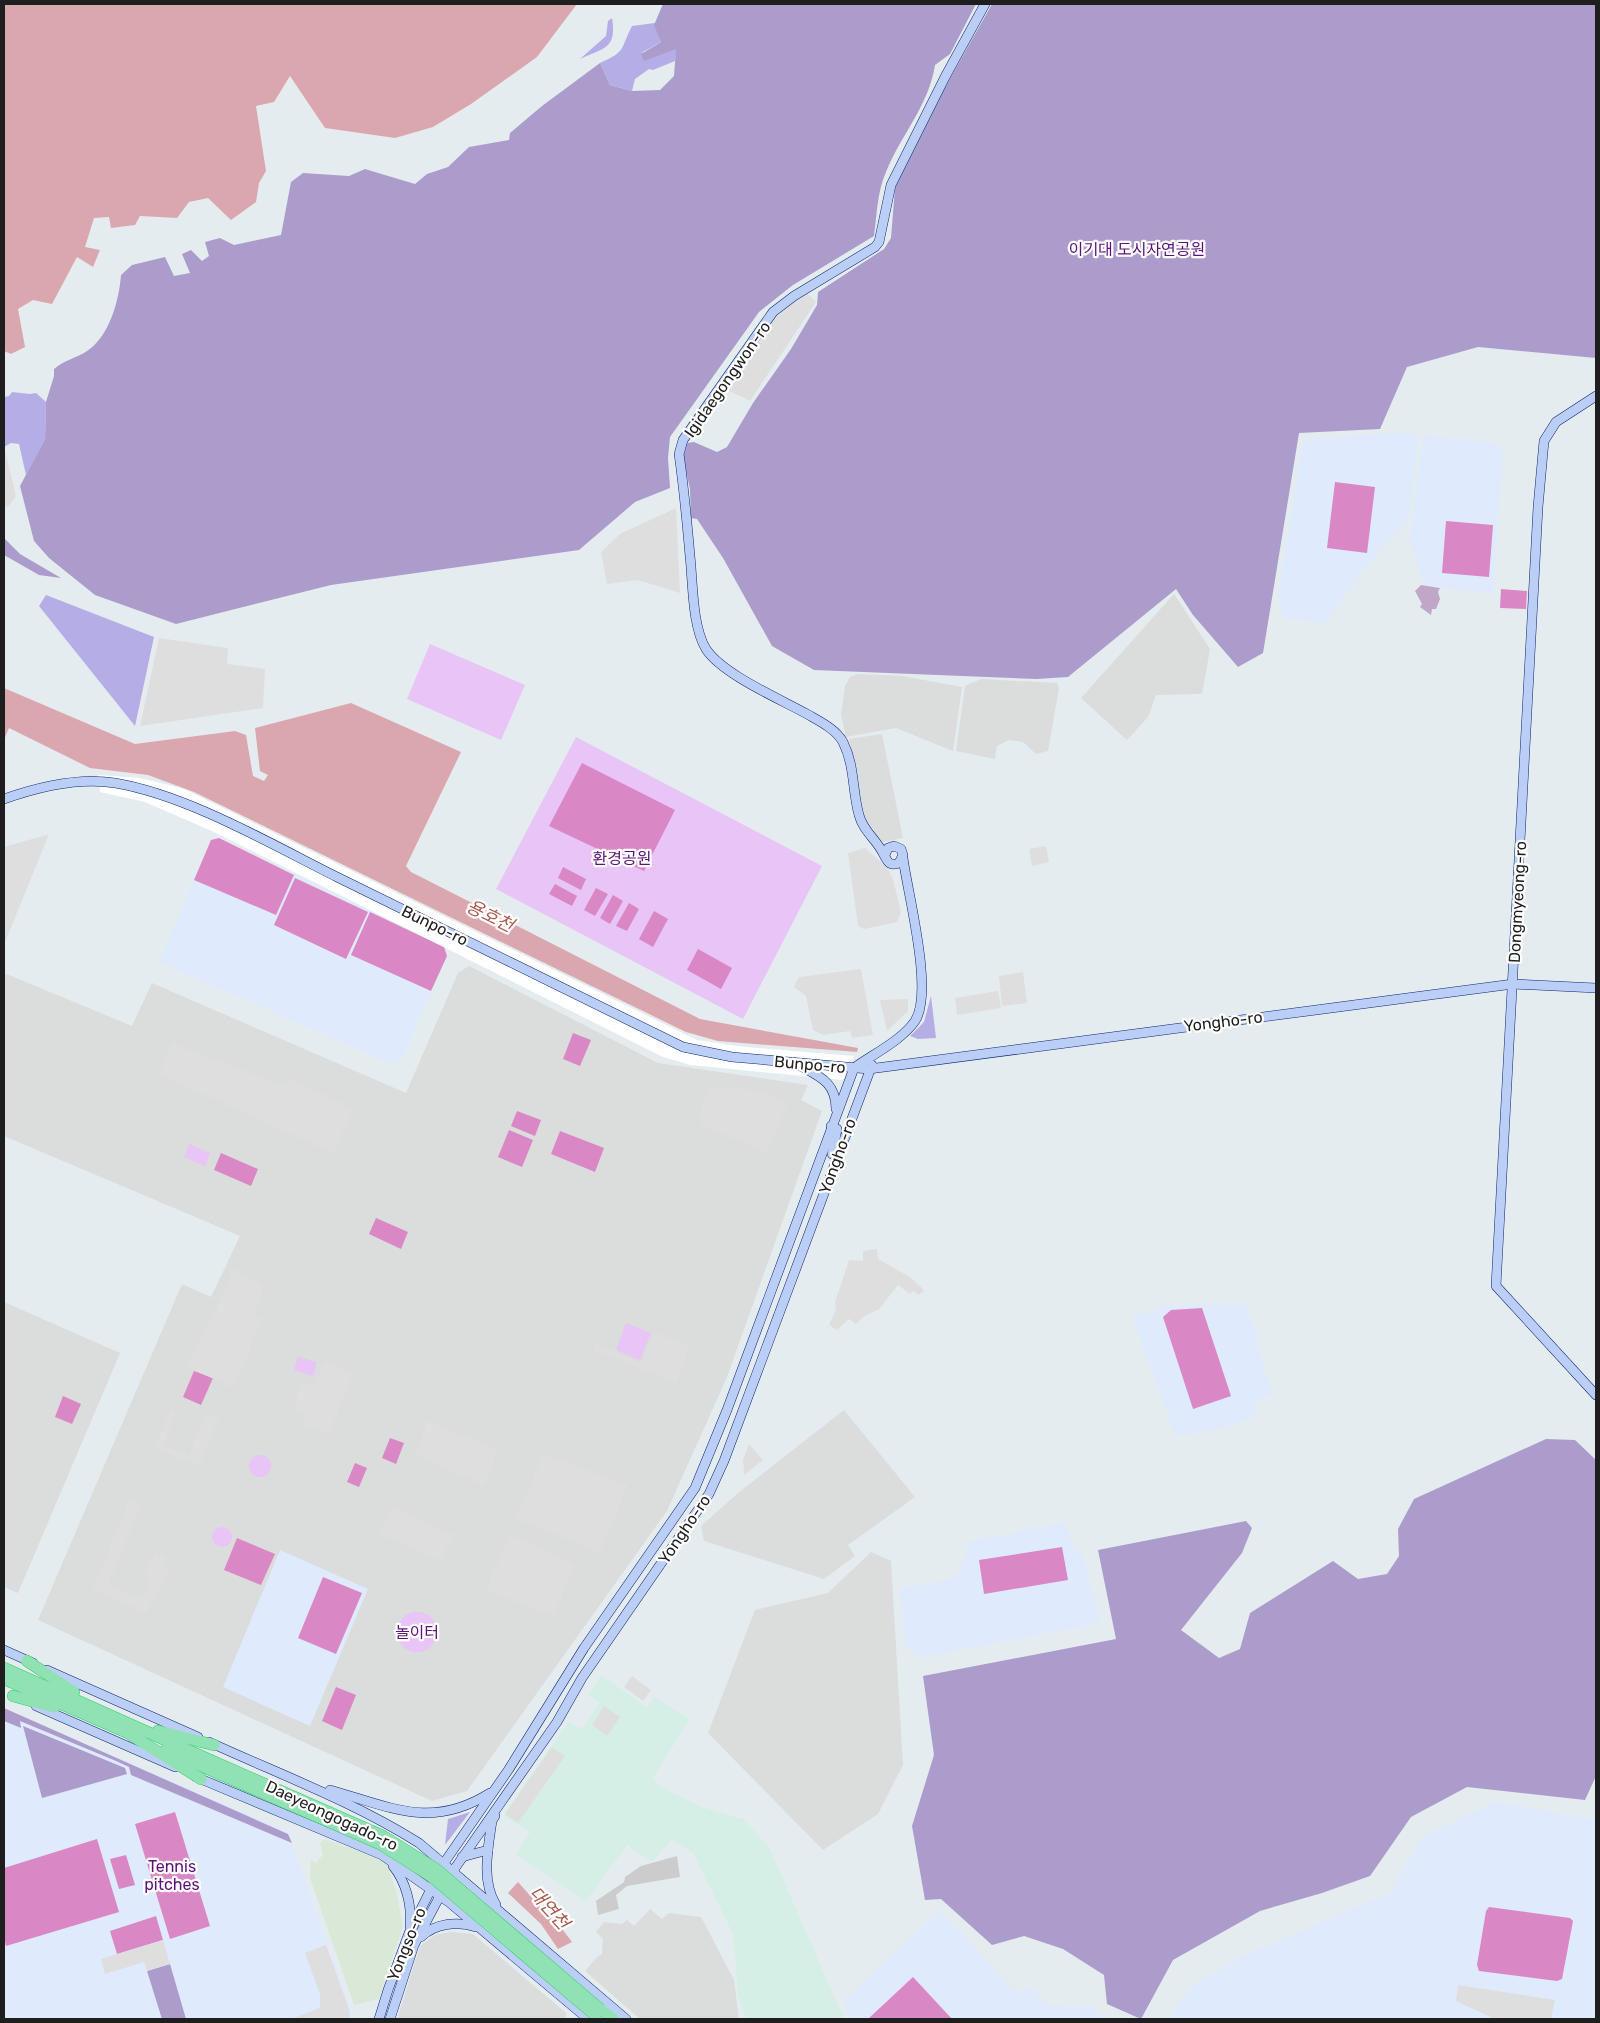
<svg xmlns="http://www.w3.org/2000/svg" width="1600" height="2023" font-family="Rubik,'Noto Sans KR',sans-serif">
<rect width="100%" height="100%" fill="#e5ecef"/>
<g fill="#dbdcdc">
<polygon points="1174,594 1210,649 1202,694 1156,695 1148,717 1127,740 1081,698"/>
<polygon points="858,674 902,676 962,687 953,751 896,728 846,737 841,715 845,686 850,677"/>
<polygon points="981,679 1057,683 1059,688 1048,751 1036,754 1023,742 1009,740 997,746 995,759 956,751 965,686"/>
<polygon points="882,734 903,838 883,842 865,824 849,739"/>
<polygon points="469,966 658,1063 808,1085 801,1100 822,1111 727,1377 667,1511 467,1791 432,1801 38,1620 182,1284 211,1297 240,1236 4,1136 4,973 132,1026 152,983 406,1093 458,973"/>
<polygon points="4,1302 120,1353 18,1593 4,1587"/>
<polygon points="844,1410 915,1497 848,1545 855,1556 824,1579 704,1541 701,1526 738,1493"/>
<polygon points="871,1552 891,1561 903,1765 878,1814 823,1850 708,1733 755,1610 828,1593"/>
<polygon points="650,1909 662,1919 669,1913 701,1917 734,1980 739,2019 640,2019 585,1971 599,1955 602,1955 603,1939 596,1932 604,1922 622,1924 627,1920 634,1926"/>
<polygon points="451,1932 473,1934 566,2013 565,2019 397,2019 420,1946 435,1935"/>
</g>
<polygon fill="#d5efe6" points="601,1675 647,1707 654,1697 690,1719 652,1779 668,1791 699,1806 744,1820 769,1847 844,2019 747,2019 738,1997 734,1936 693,1853 672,1840 652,1862 627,1845 586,1901 516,1854 530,1833 503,1815 569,1721 582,1729 599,1702 588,1695"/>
<polygon fill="#dae8d7" points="324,1839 374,1857 387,1865 396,1890 403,1927 379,1999 354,2005 310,1878 311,1858 315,1864 323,1855 320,1843"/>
<g fill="#dfeafd">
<polygon points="1392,433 1414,433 1418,443 1409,518 1378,552 1325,623 1283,618 1278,595 1303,440"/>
<polygon points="1423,435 1497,443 1503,453 1493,594 1424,585 1410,542"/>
<polygon points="219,838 444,947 447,956 401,1061 394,1065 159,962 211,840"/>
<polygon points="1245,1303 1253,1327 1255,1326 1259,1352 1273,1393 1254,1403 1258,1416 1226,1427 1175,1437 1132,1315 1152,1312 1163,1306"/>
<polygon points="1066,1522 1074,1550 1082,1552 1101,1623 919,1658 906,1645 899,1589 956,1578 965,1559 967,1542"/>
<polygon points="280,1550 368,1589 310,1726 223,1687"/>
<polygon points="4,1709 287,1831 351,2009 352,2019 4,2019"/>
<polygon points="1496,1802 1596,1820 1596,2019 1169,2019 1192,1987 1240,1957 1390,1893 1423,1836"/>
<polygon points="939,1910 1015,1991 1032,1988 1040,1994 1043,2005 1093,2006 1105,2019 851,2019 844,2001"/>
</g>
<polygon fill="#ccc" points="677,1856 680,1877 627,1886 616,1895 619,1909 598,1915 596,1901 624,1882 625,1877 641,1866"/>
<g fill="#b5ade6">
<path d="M612 18C617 49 604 48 580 59L606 36 608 21Z"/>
<path d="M655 23 661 42 641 53 677 48 675 61 653 70 649 69 635 79 632 91 610 85 600 63C627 51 620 49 632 26Z"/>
<polygon points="12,392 30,394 36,393 46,402 45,439 26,475 19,444 11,443 4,447 4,397 9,396"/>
<polygon points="46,595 154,637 135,726 39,606"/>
<polygon points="931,996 936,1038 918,1039 910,1036 924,1022"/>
<polygon points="470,1812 445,1845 448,1819"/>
</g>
<g fill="#ac9ccc">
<path d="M663 4H976L950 54 935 65C929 105 901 135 886 172 877 192 877 215 874 236L793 285 759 312 670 437 668 458 670 488 635 502 579 550 331 585 176 624 95 595 49 558 34 541 20 486 45 439 46 402 54 376V369C65 360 73 359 84 353 109 339 119 301 121 275L132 265 165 257 174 276 190 273 182 254 191 250 202 261 209 256 205 242 220 238 234 245 281 235 291 182 303 173 349 176 365 169 415 184 427 174 448 167 469 147 509 140 510 133 542 106 600 63 610 85 632 91 660 90 674 76 676 49 644 61 641 54 661 42 654 25Z"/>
<polygon points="992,4 1596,4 1596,358 1478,347 1407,367 1380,429 1299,433 1263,653 1238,667 1193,615 1176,589 1068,677 1036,679 814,670 772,646 723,558 697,519 691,518 690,489 683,458 687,443 694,442 717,452 727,447 753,403 791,349 817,305 818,292 884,249 891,238 895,188 925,123"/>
<polygon points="4,538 20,554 61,578 39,575 4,555"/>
<polygon points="1546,1439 1575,1440 1596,1460 1596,1776 1585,1800 1467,1787 1411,1817 1370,1876 1322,1893 1260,1911 1173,1960 1141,2019 1107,2004 1104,1975 1063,1949 1024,1936 992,1945 941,1899 925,1900 912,1826 934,1755 923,1676 1116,1639 1098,1550 1246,1521 1252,1528 1242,1553 1181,1630 1219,1658 1240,1649 1250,1613 1333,1561 1358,1579 1387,1574 1399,1556 1398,1529 1414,1499"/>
<polygon points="4,1708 288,1834 292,1843 131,1775 129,1767 116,1761 20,1721 21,1728 4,1721"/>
<polygon points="23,1726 125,1768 127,1774 42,1798"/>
<polygon points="170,1964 186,2019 162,2019 147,1971"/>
</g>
<polygon fill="#c0a7c7" points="1421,585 1440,588 1438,592 1440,599 1436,609 1432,609 1431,615 1420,607 1422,604 1415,591"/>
<g fill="#e8c4f7">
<polygon points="430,644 525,685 501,740 407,699"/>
<polygon points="576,737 822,866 743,1019 496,889"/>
<polygon points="189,1144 210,1153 205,1166 184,1157"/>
<polygon points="626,1323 651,1333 640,1360 616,1350"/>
<polygon points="298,1357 317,1362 313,1376 294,1370"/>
<circle cx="260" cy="1466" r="11"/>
<circle cx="222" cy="1537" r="10"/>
<circle cx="417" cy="1632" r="20"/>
</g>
<g fill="#da87c6">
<polygon points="1335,482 1375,487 1367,553 1327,548"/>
<polygon points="1446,521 1493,525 1489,577 1442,573"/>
<polygon points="1501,589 1527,591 1526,609 1500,608"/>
<polygon points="582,763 675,810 644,871 549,826"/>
<polygon points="219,838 294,875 276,915 194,880 211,840"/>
<polygon points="563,867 586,879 581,890 558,878"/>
<polygon points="295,878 368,912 346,959 274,925"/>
<polygon points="555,884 577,896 572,906 549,894"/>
<polygon points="596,888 608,894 595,916 584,910"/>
<polygon points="613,895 623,901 610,924 600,918"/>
<polygon points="629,903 639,909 627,931 616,926"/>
<polygon points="654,911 668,919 653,947 639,939"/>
<polygon points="370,912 444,947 447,956 431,991 351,955"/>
<polygon points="698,949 732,968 721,989 687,970"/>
<polygon points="573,1033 591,1040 580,1066 563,1059"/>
<polygon points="517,1111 541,1120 535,1136 511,1126"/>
<polygon points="509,1130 533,1140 522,1167 498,1157"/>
<polygon points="560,1131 604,1148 595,1172 551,1154"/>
<polygon points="221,1153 258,1169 251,1186 214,1170"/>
<polygon points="376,1218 408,1232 401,1249 369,1234"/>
<polygon points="1202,1308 1231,1396 1193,1409 1163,1317 1171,1310"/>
<polygon points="194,1371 213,1378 201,1405 183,1397"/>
<polygon points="63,1396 81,1404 72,1424 55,1417"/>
<polygon points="390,1438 404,1443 396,1464 382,1458"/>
<polygon points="355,1463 367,1468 359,1487 347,1482"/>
<polygon points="237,1538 275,1554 261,1585 224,1570"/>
<polygon points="1062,1547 1068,1580 984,1594 979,1560"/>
<polygon points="323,1577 362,1593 336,1654 298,1638"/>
<polygon points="336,1687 356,1695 342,1730 322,1721"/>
<polygon points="175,1812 210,1926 170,1939 135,1824"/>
<polygon points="97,1839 119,1912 6,1946 4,1937 4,1868"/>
<polygon points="126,1855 135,1885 119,1889 110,1859"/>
<polygon points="1489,1907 1570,1918 1573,1921 1562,1979 1557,1981 1479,1971 1477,1965 1486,1911"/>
<polygon points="156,1916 163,1940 117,1954 110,1931"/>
<polygon points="913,1977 952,2019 868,2019"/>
</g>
<g fill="#dedede">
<polygon points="806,292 816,302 750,401 725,389 743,358 775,318"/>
<polygon points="4,447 16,496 8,507 4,505"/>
<polygon points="676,508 680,593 638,580 607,584 601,552 620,534"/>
<polygon points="159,638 228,648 227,664 265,669 263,708 140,726"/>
<polygon points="49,834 4,945 4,847"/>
<polygon points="1046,846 1049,862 1032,866 1029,849"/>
<polygon points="865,848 888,869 893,879 901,912 897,922 864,929 858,926 848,853"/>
<polygon points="861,969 873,1035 852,1038 850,1031 823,1035 813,1030 806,996 794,987 799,977"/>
<polygon points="1023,972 1027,1003 1002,1006 999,976"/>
<polygon points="998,991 1001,1008 957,1015 955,998"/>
<polygon points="908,999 908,1011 887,1031 880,1000"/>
<polygon points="172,1043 287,1087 291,1079 354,1109 333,1153 159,1074"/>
<polygon points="710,1087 754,1090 788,1103 767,1153 701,1124 700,1112"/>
<polygon points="877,1249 878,1259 910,1277 924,1290 919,1295 913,1291 910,1294 898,1285 879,1309 863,1317 856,1324 849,1319 837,1330 829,1325 836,1310 835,1302 849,1260 863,1261 863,1251"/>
<polygon points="233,1269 264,1286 254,1314 262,1320 234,1388 187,1367 212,1313 216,1312"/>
<polygon points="655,1332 689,1346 677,1384 593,1349 595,1343 641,1363"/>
<polygon points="325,1362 354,1372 329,1435 303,1425 306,1415 293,1409 303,1382 314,1387"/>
<polygon points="171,1408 176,1411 163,1445 189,1456 206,1413 219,1418 199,1466 154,1448"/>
<polygon points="428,1421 498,1450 484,1485 415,1455"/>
<polygon points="749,1444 763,1460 744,1475 743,1460"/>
<polygon points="543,1454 628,1485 600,1553 516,1518"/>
<polygon points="129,1500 141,1506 108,1585 142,1599 150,1580 144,1575 155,1552 164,1556 164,1564 170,1570 146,1613 93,1589"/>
<polygon points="391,1507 453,1535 441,1561 379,1534"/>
<polygon points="510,1535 575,1564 554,1616 486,1590"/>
<polygon points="632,1676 651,1690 643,1701 624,1687"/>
<polygon points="604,1706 620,1717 607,1736 592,1725"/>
<polygon points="552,1747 565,1756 518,1823 505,1814"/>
<polygon points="163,1940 170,1964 147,1971 144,1962 105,1974 101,1959"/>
<polygon points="326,1945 349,2009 350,2017 345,2019 291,2019 320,2008 320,1994 305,1953"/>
<polygon points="1458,1985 1555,2000 1551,2019 1495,2019 1456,2001"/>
</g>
<g fill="#daa7af">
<polygon points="4,4 577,4 537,57 471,104 433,127 395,138 325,128 290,76 274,102 256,106 266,171 259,183 256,202 231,220 208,198 189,202 177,218 140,216 135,225 111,228 109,217 94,218 85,247 100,250 93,267 77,257 52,304 33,300 18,309 25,347 11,354 4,351"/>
<polygon points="4,688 135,744 235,731 246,735 253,776 264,781 268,775 260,771 255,728 351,703 461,752 406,866 411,872 700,1019 858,1048 857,1052 718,1041 686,1032 194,792 148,775 90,768 9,728 4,740"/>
<polygon points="518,1882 556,1925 560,1926 572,1942 558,1949 541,1924 508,1893"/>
</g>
<polygon fill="#fff" points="98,775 140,778 184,789 697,1040 746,1047 854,1056 843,1080 691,1065 663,1057 214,832 145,802 100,792"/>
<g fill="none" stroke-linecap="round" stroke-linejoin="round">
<defs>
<g id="secondary">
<polyline points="1596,396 1556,422 1544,441 1538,507 1496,1286 1596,1395"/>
<path d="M4 799C38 787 78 777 115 783 187 795 271 844 337 877 452 934 568 990 683 1047L732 1057 869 1069 1513 984 1596 988"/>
<path d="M885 855 888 848 894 846 901 849 903 855 899 863C888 867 887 860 883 853 876 839 863 831 859 815 852 790 855 766 843 742 836 729 819 721 807 714 780 699 722 674 706 649 692 626 693 583 690 556 687 522 684 488 679 454L683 440 773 312 794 296 875 247 879 242 891 185 945 77 985 4"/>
<path d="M797 1064C818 1076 836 1081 836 1109"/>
<polyline points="831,1126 837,1129 832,1154"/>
<polyline points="4,1650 33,1663"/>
<polyline points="47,1670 198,1737"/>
<polyline points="36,1706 175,1767"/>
<path d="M209 1742C281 1775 352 1801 419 1843L626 2019"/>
<polyline points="196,1777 382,1855 450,1903 588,2019"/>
<path d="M330 1790C391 1807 431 1830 490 1793"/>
<path d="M495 1816 492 1821C488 1848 481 1881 496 1905"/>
<polyline points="462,1857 488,1850"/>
<path d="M393 1866C406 1882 412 1905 410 1926"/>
<path d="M421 1937C435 1923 458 1921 476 1927"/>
<path d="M379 2019 388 1990 409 1933 444 1863 509 1769 584 1648 695 1488 727 1410 854 1068C873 1054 901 1041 915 1021 934 992 908 895 903 858"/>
<polyline points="390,2019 414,1945 453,1871 557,1722 582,1678 709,1494 724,1461 872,1065"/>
</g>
<g id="highway">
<polyline points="27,1661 74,1692"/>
<polyline points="4,1668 210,1760"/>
<polyline points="4,1679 128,1733 201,1779"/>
<polyline points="13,1696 54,1707"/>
<polyline points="158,1731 214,1745"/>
<polyline points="166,1750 206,1768"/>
<polyline points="600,2009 613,2019"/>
</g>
</defs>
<use href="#secondary" stroke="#0a2571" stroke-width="10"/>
<use href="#highway" stroke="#2dd25c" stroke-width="12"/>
<use href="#secondary" stroke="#bbcef6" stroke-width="9"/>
<use href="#highway" stroke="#90e2b5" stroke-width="11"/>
<defs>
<g id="highway-bridge">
<polyline points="210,1760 383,1836 436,1869 600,2009"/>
<polyline points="206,1768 380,1844 431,1876 595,2015"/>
</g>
</defs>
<use href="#highway-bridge" stroke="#2dd25c" stroke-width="12" stroke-linecap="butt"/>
<use href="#highway-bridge" stroke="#90e2b5" stroke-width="11"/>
</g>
<g text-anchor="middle" stroke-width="4.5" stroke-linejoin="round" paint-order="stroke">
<g font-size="16" fill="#5a1178" stroke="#fff">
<text x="1137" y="255">이기대 도시자연공원</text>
<text x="622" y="864">환경공원</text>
<text x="417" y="1638">놀이터</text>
<text x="172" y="1872">Tennis<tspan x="172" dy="18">pitches</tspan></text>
</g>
<g font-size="16" fill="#1e1e1e" stroke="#fff">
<text transform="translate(727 379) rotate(-55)" y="6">Igidaegongwon-ro</text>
<text transform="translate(1517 902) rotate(-87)" y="6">Dongmyeong-ro</text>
<text transform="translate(435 925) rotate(26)" y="6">Bunpo-ro</text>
<text transform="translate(1223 1021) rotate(-7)" y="6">Yongho-ro</text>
<text transform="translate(810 1064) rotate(5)" y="6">Bunpo-ro</text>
<text transform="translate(837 1156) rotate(-70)" y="6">Yongho-ro</text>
<text transform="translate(684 1529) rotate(-56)" y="6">Yongho-ro</text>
<text transform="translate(332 1815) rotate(25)" y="6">Daeyeongogado-ro</text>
<text transform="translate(406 1944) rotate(-68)" y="6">Yongso-ro</text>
</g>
<g font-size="18" font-style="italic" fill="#a95b4f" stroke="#fff">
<text transform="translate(490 916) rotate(26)" y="6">용호천</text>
<text transform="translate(549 1908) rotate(48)" y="6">대연천</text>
</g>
</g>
<rect width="1600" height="2023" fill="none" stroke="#1e1e1e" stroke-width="10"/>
</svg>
